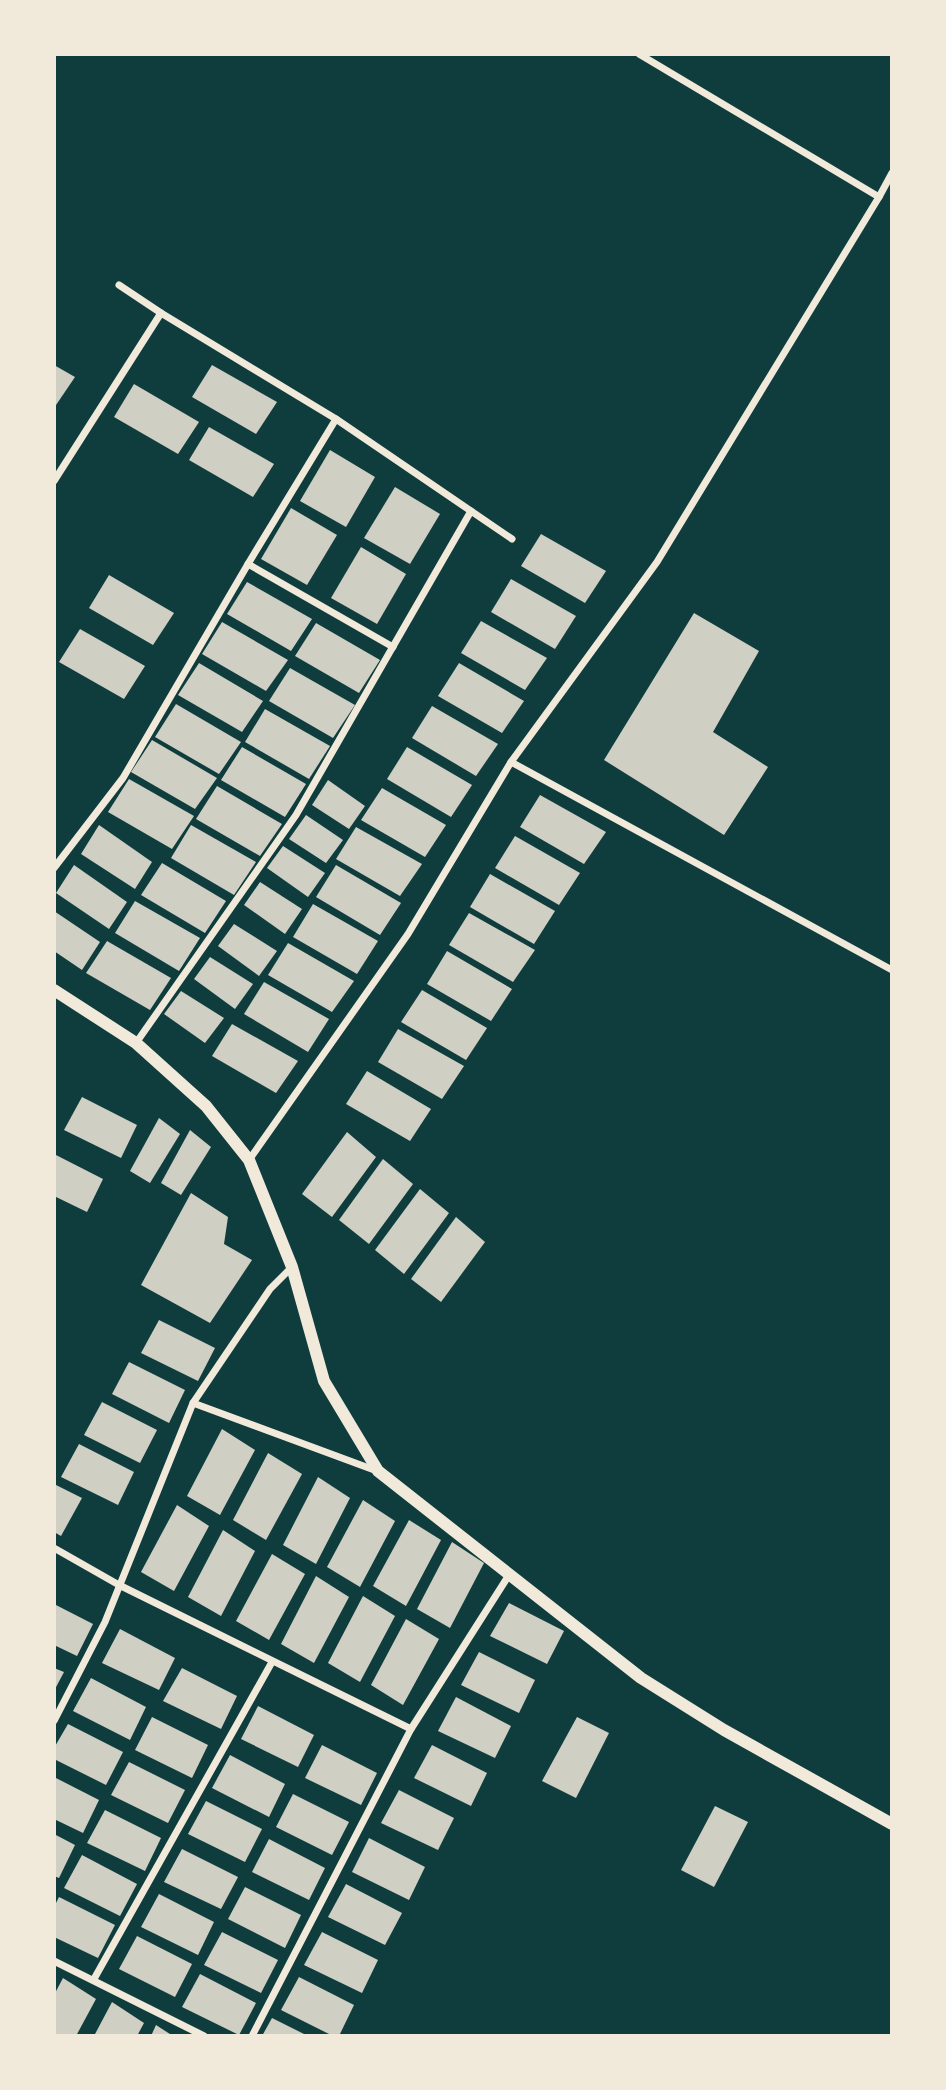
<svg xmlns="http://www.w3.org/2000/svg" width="946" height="2090" font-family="Merriweather,serif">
<rect width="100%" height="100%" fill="#0f3d3e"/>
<g fill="#cfcfc3">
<polygon points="54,365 75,377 54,408"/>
<polygon points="212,365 277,402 256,434 192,397"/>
<polygon points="134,384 199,422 178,454 114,417"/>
<polygon points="209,427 274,464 253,497 189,460"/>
<polygon points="330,450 375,477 346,527 300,501"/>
<polygon points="395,487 440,514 410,564 364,538"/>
<polygon points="291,508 337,535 307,585 261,559"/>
<polygon points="541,534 606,571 585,603 521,566"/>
<polygon points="361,547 406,574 377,624 331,598"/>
<polygon points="109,575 174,613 153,645 89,608"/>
<polygon points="511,579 576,616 555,649 491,612"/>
<polygon points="247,582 312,619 291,651 227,614"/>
<polygon points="694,613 759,651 713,732 768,767 724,835 604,760"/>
<polygon points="481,621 547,658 525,690 461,653"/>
<polygon points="222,622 288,660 266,691 202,654"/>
<polygon points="316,623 380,660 359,693 295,656"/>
<polygon points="80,629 145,666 124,699 59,662"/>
<polygon points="199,663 263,701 242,732 178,695"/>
<polygon points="459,663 524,701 502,733 438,696"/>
<polygon points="290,668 355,705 333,738 269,701"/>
<polygon points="176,704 241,742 219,774 155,737"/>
<polygon points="432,706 498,744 476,776 412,738"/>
<polygon points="265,709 330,746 309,779 245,742"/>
<polygon points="152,740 217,778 195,809 131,772"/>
<polygon points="242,747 306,784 285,817 221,780"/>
<polygon points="407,747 472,785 451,817 387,779"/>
<polygon points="129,779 194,816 172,849 108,812"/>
<polygon points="328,780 365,806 349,829 312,805"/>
<polygon points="217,786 282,824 260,856 196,819"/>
<polygon points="382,788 446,825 425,857 361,820"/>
<polygon points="540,795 606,832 584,864 520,827"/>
<polygon points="306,815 343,840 326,863 289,839"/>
<polygon points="99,825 152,862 135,889 81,854"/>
<polygon points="191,825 256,862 234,895 171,858"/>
<polygon points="356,827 422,864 400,896 336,859"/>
<polygon points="515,836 580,873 559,905 495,868"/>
<polygon points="283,846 325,873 308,897 267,868"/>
<polygon points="162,863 226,901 205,933 141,895"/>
<polygon points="74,865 127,902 109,929 56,893"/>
<polygon points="336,865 401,903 380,935 316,897"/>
<polygon points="490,874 555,911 534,944 470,907"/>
<polygon points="260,882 302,909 285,934 244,905"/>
<polygon points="135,901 200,938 179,971 115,933"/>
<polygon points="313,904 378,941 357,974 293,937"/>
<polygon points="54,911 100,942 82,970 54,951"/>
<polygon points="469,913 535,950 513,982 449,945"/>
<polygon points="234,924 277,951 259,976 218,946"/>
<polygon points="107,941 171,978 150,1010 86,973"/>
<polygon points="288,943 354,981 332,1012 268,975"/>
<polygon points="447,951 512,989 491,1021 427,984"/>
<polygon points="210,957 253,984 235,1009 194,979"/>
<polygon points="264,982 329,1019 308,1052 244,1014"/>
<polygon points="422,990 487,1028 466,1060 401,1022"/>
<polygon points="181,991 224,1018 205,1043 164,1014"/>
<polygon points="232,1024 298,1061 276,1093 212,1056"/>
<polygon points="398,1029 464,1066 442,1099 378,1062"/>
<polygon points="367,1071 431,1109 410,1141 346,1104"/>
<polygon points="82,1097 137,1125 121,1158 64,1130"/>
<polygon points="159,1118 180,1134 150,1183 130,1171"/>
<polygon points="190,1130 211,1147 181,1195 161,1183"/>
<polygon points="347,1132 376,1157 332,1217 302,1194"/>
<polygon points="54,1154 103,1179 87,1212 54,1196"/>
<polygon points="383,1159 413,1184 369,1244 339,1220"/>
<polygon points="420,1189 449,1213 404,1274 375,1250"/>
<polygon points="191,1193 228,1217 224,1244 252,1260 210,1323 141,1285"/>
<polygon points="456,1217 485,1242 441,1302 411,1279"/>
<polygon points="159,1320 215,1348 198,1381 141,1353"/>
<polygon points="129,1362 185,1390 169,1423 112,1394"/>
<polygon points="102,1402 157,1430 140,1463 84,1435"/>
<polygon points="222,1429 255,1450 220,1515 187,1496"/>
<polygon points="79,1444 134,1472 118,1505 61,1477"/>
<polygon points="268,1453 302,1474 266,1540 233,1520"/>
<polygon points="318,1477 350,1498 316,1564 283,1545"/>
<polygon points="54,1484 82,1498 61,1536 54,1532"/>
<polygon points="363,1500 395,1521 360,1587 327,1567"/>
<polygon points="177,1505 209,1526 174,1591 141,1572"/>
<polygon points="409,1520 441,1540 406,1606 373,1586"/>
<polygon points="223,1530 255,1551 221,1616 188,1597"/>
<polygon points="452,1542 484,1563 450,1628 417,1609"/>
<polygon points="272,1554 305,1574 269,1640 236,1621"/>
<polygon points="316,1576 349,1597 314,1663 281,1644"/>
<polygon points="363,1596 395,1616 360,1682 328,1663"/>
<polygon points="509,1603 564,1631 547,1664 490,1636"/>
<polygon points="54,1604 93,1624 77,1656 54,1645"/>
<polygon points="406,1619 439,1639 403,1705 371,1685"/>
<polygon points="120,1629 175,1658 159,1690 102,1663"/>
<polygon points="479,1652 535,1680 519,1713 461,1685"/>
<polygon points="54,1668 64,1672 54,1691"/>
<polygon points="182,1668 237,1696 221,1729 163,1701"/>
<polygon points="91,1678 146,1707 130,1740 73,1711"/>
<polygon points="456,1697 511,1726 495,1758 438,1731"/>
<polygon points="258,1706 314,1735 298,1767 241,1739"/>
<polygon points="152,1717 208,1745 192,1778 135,1750"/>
<polygon points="577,1717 609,1733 576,1798 542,1781"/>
<polygon points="68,1724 123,1752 106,1785 54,1759 54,1748"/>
<polygon points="322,1745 377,1773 361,1805 305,1778"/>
<polygon points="432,1745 487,1773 471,1806 414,1778"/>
<polygon points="230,1755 285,1784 269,1817 212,1788"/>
<polygon points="129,1762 185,1790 168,1823 111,1795"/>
<polygon points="54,1777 99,1800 83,1833 54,1819"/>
<polygon points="399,1790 454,1818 438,1850 381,1823"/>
<polygon points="293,1794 349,1822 332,1855 276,1827"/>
<polygon points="206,1801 262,1829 245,1862 188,1834"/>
<polygon points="715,1806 748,1822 714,1887 681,1870"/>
<polygon points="105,1810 161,1838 145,1871 87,1843"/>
<polygon points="54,1834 75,1845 59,1878 54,1876"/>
<polygon points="369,1838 425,1867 409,1900 352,1872"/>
<polygon points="269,1839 325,1868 309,1900 252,1872"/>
<polygon points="182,1849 238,1877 221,1909 164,1882"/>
<polygon points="82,1855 137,1884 120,1916 64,1888"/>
<polygon points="346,1884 402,1913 385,1945 328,1917"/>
<polygon points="245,1887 301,1915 285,1948 228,1919"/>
<polygon points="159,1894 214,1922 198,1955 141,1927"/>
<polygon points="59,1897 115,1925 98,1958 54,1937 54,1907"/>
<polygon points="222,1932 278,1960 261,1993 204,1965"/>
<polygon points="322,1932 378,1960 362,1993 304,1965"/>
<polygon points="137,1936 192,1964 175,1997 119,1969"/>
<polygon points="200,1974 256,2003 239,2035 182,2007"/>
<polygon points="299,1977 354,2005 339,2036 333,2036 281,2010"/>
<polygon points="63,1978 96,1999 76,2036 54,2036 54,1995"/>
<polygon points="112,2002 144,2023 137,2036 94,2036"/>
<polygon points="272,2018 308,2036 262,2036"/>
<polygon points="156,2025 173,2036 151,2036"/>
</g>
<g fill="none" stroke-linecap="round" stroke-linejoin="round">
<g stroke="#f1e9da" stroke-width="7">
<polyline points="639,54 879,197"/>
<polyline points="119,285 161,313 336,419 512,539"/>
<polyline points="54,481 161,313"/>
<polyline points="248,564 393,647"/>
<polyline points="511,762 892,970"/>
<polyline points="54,868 123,778 248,564 336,419"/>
<polyline points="136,1043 296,815 471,511"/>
<polyline points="249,1160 408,934 511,762 657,562 879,197 892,173"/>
<polyline points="193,1403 377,1471"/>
<polyline points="54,1548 119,1585 411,1729"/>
<polyline points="54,1721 105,1622 193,1403 270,1289 292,1267"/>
<polyline points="54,1961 204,2036"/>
<polyline points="94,1979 272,1662"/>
<polyline points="252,2036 411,1729 509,1575"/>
</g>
<polyline stroke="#f1e9da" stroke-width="12" points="54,990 136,1043 206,1106 249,1160 292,1267 324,1381 378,1471 641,1678 724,1730 892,1824"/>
</g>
<rect width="946" height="2090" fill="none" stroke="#f1e9da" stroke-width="112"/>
</svg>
